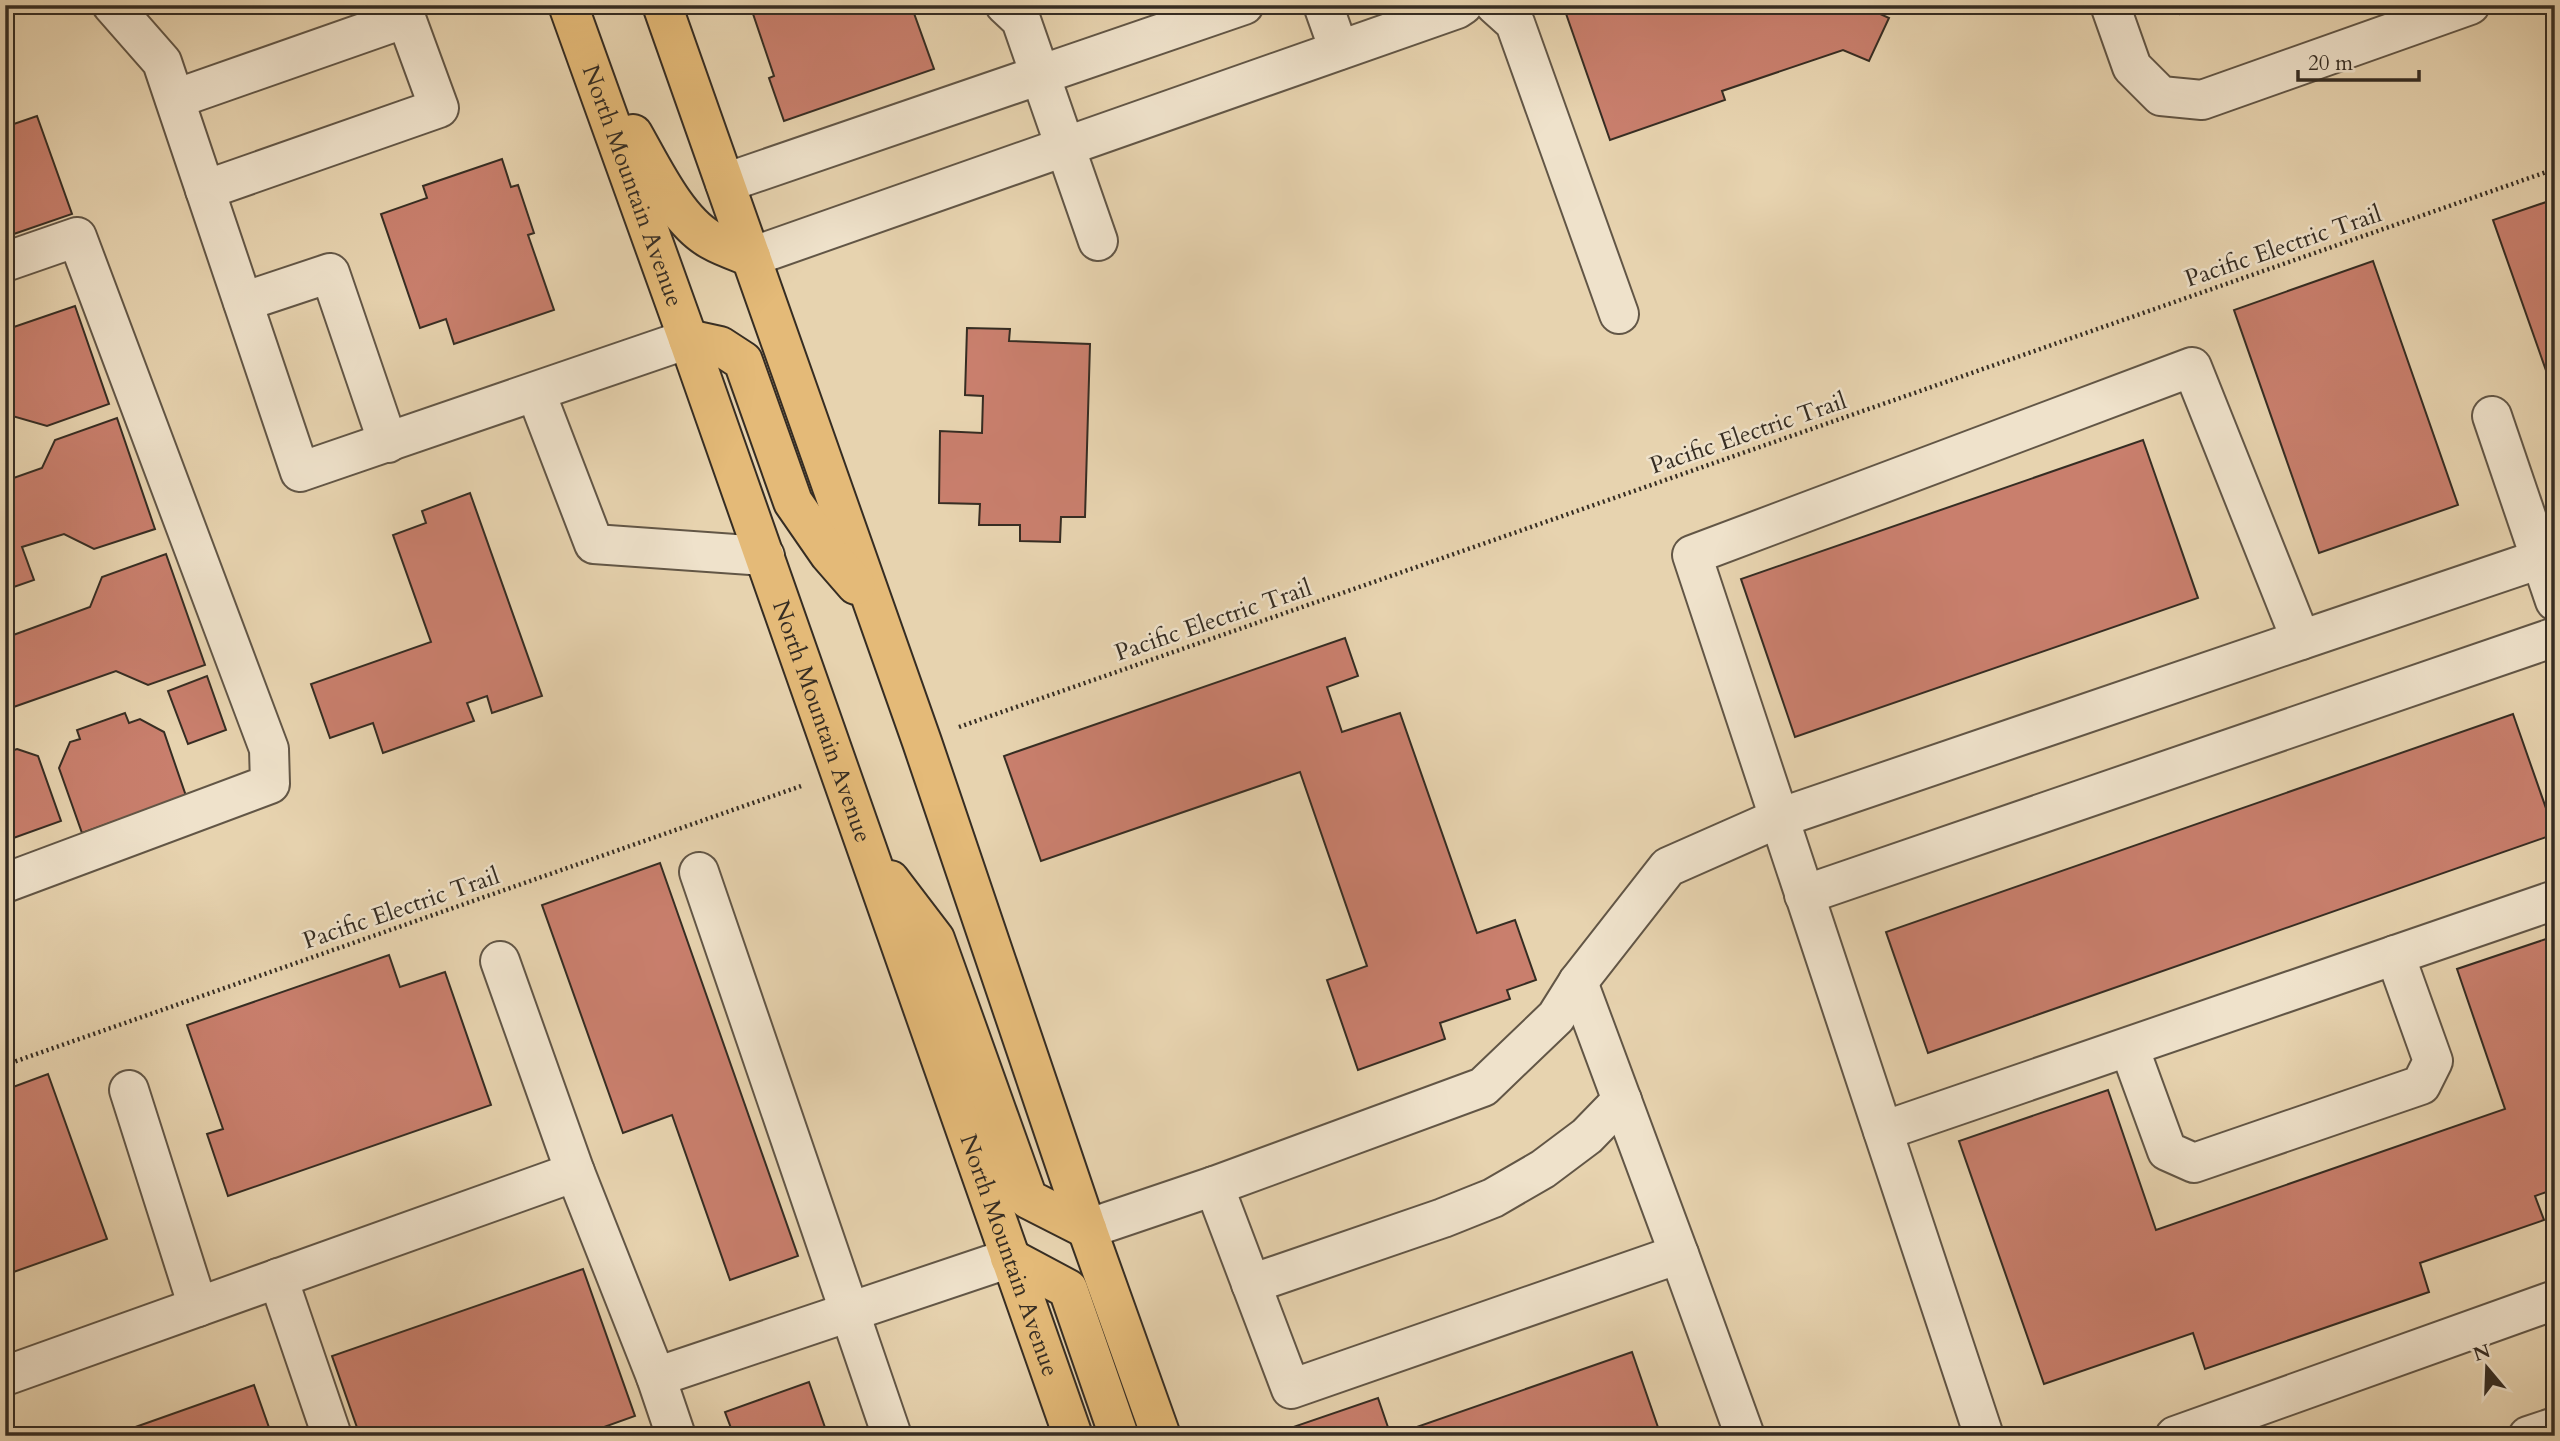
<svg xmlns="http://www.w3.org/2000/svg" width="2560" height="1441" font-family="Cardo,serif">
<rect width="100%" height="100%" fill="#e7d3af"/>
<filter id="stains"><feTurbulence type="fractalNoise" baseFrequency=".00286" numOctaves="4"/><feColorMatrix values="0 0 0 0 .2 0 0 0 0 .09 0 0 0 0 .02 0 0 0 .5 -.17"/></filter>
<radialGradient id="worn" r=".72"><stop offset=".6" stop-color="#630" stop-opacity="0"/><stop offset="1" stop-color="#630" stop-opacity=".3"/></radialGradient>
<g fill="#c97f6d" stroke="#362d23" stroke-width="2">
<polygon points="750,5 911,5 934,69 784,121 769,78 774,76"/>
<polygon points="1563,5 1861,5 1889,18 1869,61 1843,50 1722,91 1725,100 1610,140"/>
<polygon points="2177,5 2204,5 2180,14"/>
<polygon points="37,116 72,214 5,237 5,127"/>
<polygon points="502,159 511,187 518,185 534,233 528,235 554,310 454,344 446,319 420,328 381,214 427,198 423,186"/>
<polygon points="2555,199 2555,396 2493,220"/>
<polygon points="2373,261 2458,505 2319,553 2234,310"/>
<polygon points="75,306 109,404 47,426 9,415 5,416 5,330"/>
<polygon points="967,328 1010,329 1009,341 1090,344 1085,517 1061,517 1060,542 1020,541 1020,525 979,525 980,504 939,503 940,431 982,433 983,396 965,395"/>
<polygon points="117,418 155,529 94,549 64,534 22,547 34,580 5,590 5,481 42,468 55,440"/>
<polygon points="2143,440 2198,598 1795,737 1741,579"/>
<polygon points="470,493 542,696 492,713 487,696 467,703 474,721 383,753 373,723 330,738 311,684 431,642 393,535 426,523 422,511"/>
<polygon points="166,554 205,665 148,685 116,671 5,710 5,638 90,607 102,577"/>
<polygon points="1345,638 1358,676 1327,687 1342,732 1400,713 1477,933 1515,920 1536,980 1507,990 1510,999 1440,1023 1445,1039 1358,1070 1327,980 1367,966 1300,772 1041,861 1004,756"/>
<polygon points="207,676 226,730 188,744 168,691"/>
<polygon points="125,713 129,723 140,719 164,732 186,796 82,833 59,768 70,742 80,739 77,730"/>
<polygon points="2513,714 2555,834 1928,1053 1886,932"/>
<polygon points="17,749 38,756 61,821 5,841 5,753"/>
<polygon points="660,863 798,1256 730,1280 672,1115 623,1133 542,905"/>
<polygon points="2555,936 2555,1189 2535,1196 2544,1220 2420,1263 2429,1292 2205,1369 2193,1333 2044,1384 1959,1141 2108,1090 2156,1230 2505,1109 2457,969"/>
<polygon points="389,955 400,987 445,972 491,1105 228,1196 207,1134 223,1129 187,1025"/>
<polygon points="48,1074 107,1239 5,1275 5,1090"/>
<polygon points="583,1269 635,1416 579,1436 360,1436 332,1356"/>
<polygon points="1632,1352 1661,1436 1267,1436 1378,1398 1391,1436"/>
<polygon points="809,1382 828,1436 734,1436 725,1412"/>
<polygon points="254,1385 272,1436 110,1436"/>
</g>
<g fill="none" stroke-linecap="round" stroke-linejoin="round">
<defs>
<g id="minor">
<polyline points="112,5 162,62 300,472 688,339"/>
<polyline points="1005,5 1021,20 1098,241"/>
<polyline points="1323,5 1339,50"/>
<polyline points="1495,5 1515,23 1619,314"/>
<polyline points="2110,5 2132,67 2161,96 2202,100 2470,5"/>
<polyline points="175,99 406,18 439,108 205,190"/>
<polyline points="725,183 1244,5"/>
<polyline points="751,257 1457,9 1463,5"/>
<polyline points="5,262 77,237 269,749 270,784 5,883"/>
<polyline points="243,302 330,273 388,443"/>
<polyline points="536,393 594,544 765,556"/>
<polyline points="2492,416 2555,601"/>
<polyline points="699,872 892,1436"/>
<polyline points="1804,895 2555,637"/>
<polyline points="500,961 575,1172"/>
<polyline points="1578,982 1679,1254"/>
<polyline points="2129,1047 2167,1151 2194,1163 2421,1085 2433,1061 2395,955"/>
<polyline points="129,1090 198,1307"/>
<polyline points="1883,1131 2555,900"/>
<polyline points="1214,1186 1291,1389 1679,1254 1745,1436"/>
<polyline points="1087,1229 1214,1186 1483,1087 1556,1017 1578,982 1668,867 1779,818 2301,640"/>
<polyline points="278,1278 332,1436"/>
<polyline points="1251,1284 1443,1218 1493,1198 1543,1169 1587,1136 1622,1100"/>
<polyline points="5,1376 575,1172 656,1377 676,1436"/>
<polyline points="656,1377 1010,1258"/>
<polyline points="1984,1436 1692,555 2192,367 2301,640 2540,559"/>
<polyline points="2175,1436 2555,1300"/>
<polyline points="2528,1436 2555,1427"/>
</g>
<g id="major">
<path id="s1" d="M568 5 688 339 1073 1436"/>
<polyline points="662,5 922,742 1087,1229 1161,1436"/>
<path d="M633 134C652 167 677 221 711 240 723 247 738 252 751 257"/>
<polyline points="688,339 720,346 743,361 793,502 829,554 856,585"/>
<polyline points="890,880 935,939 1028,1199 1087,1229"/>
<polyline points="1010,1258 1068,1289 1119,1436"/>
</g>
</defs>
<use href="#minor" stroke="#625646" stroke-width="42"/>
<use href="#major" stroke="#362d23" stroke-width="42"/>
<g stroke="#362d23" stroke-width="4.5" stroke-dasharray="2 3.5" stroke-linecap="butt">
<polyline points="959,727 2555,169"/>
<polyline points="5,1065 804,785"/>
</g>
<use href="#minor" stroke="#efe2cb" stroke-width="38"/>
<use href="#major" stroke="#e4ba78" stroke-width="38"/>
</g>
<g text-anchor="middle" stroke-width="5" stroke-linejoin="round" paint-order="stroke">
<g font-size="24" fill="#362d23" stroke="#efe2cb">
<text dy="8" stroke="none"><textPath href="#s1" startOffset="192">North Mountain Avenue</textPath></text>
<text transform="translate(2283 246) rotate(-19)" y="8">Pacific Electric Trail</text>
<text transform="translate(1748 433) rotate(-19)" y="8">Pacific Electric Trail</text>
<text transform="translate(1213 620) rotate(-19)" y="8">Pacific Electric Trail</text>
<text dy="8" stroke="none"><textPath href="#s1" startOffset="760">North Mountain Avenue</textPath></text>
<text transform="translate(401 908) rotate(-19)" y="8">Pacific Electric Trail</text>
<text dy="8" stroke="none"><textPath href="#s1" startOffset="1326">North Mountain Avenue</textPath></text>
</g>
</g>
<rect width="2560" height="1441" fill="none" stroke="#e7d3af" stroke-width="28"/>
<rect x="7" y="7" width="2546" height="1427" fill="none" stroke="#362d23" stroke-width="3.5"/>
<rect x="14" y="14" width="2532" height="1413" fill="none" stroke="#362d23" stroke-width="2"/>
<g transform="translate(2487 1368) rotate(341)" stroke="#efe2cb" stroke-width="5" paint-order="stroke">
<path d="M0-5L12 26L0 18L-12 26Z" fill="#362d23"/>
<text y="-10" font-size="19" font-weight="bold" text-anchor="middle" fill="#362d23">N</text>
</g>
<path d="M2298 70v10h121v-10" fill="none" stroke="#362d23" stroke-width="3.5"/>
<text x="2308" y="70" font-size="21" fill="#362d23" stroke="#efe2cb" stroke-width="5" paint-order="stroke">20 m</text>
<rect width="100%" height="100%" filter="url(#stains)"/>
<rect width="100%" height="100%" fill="url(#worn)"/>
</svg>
